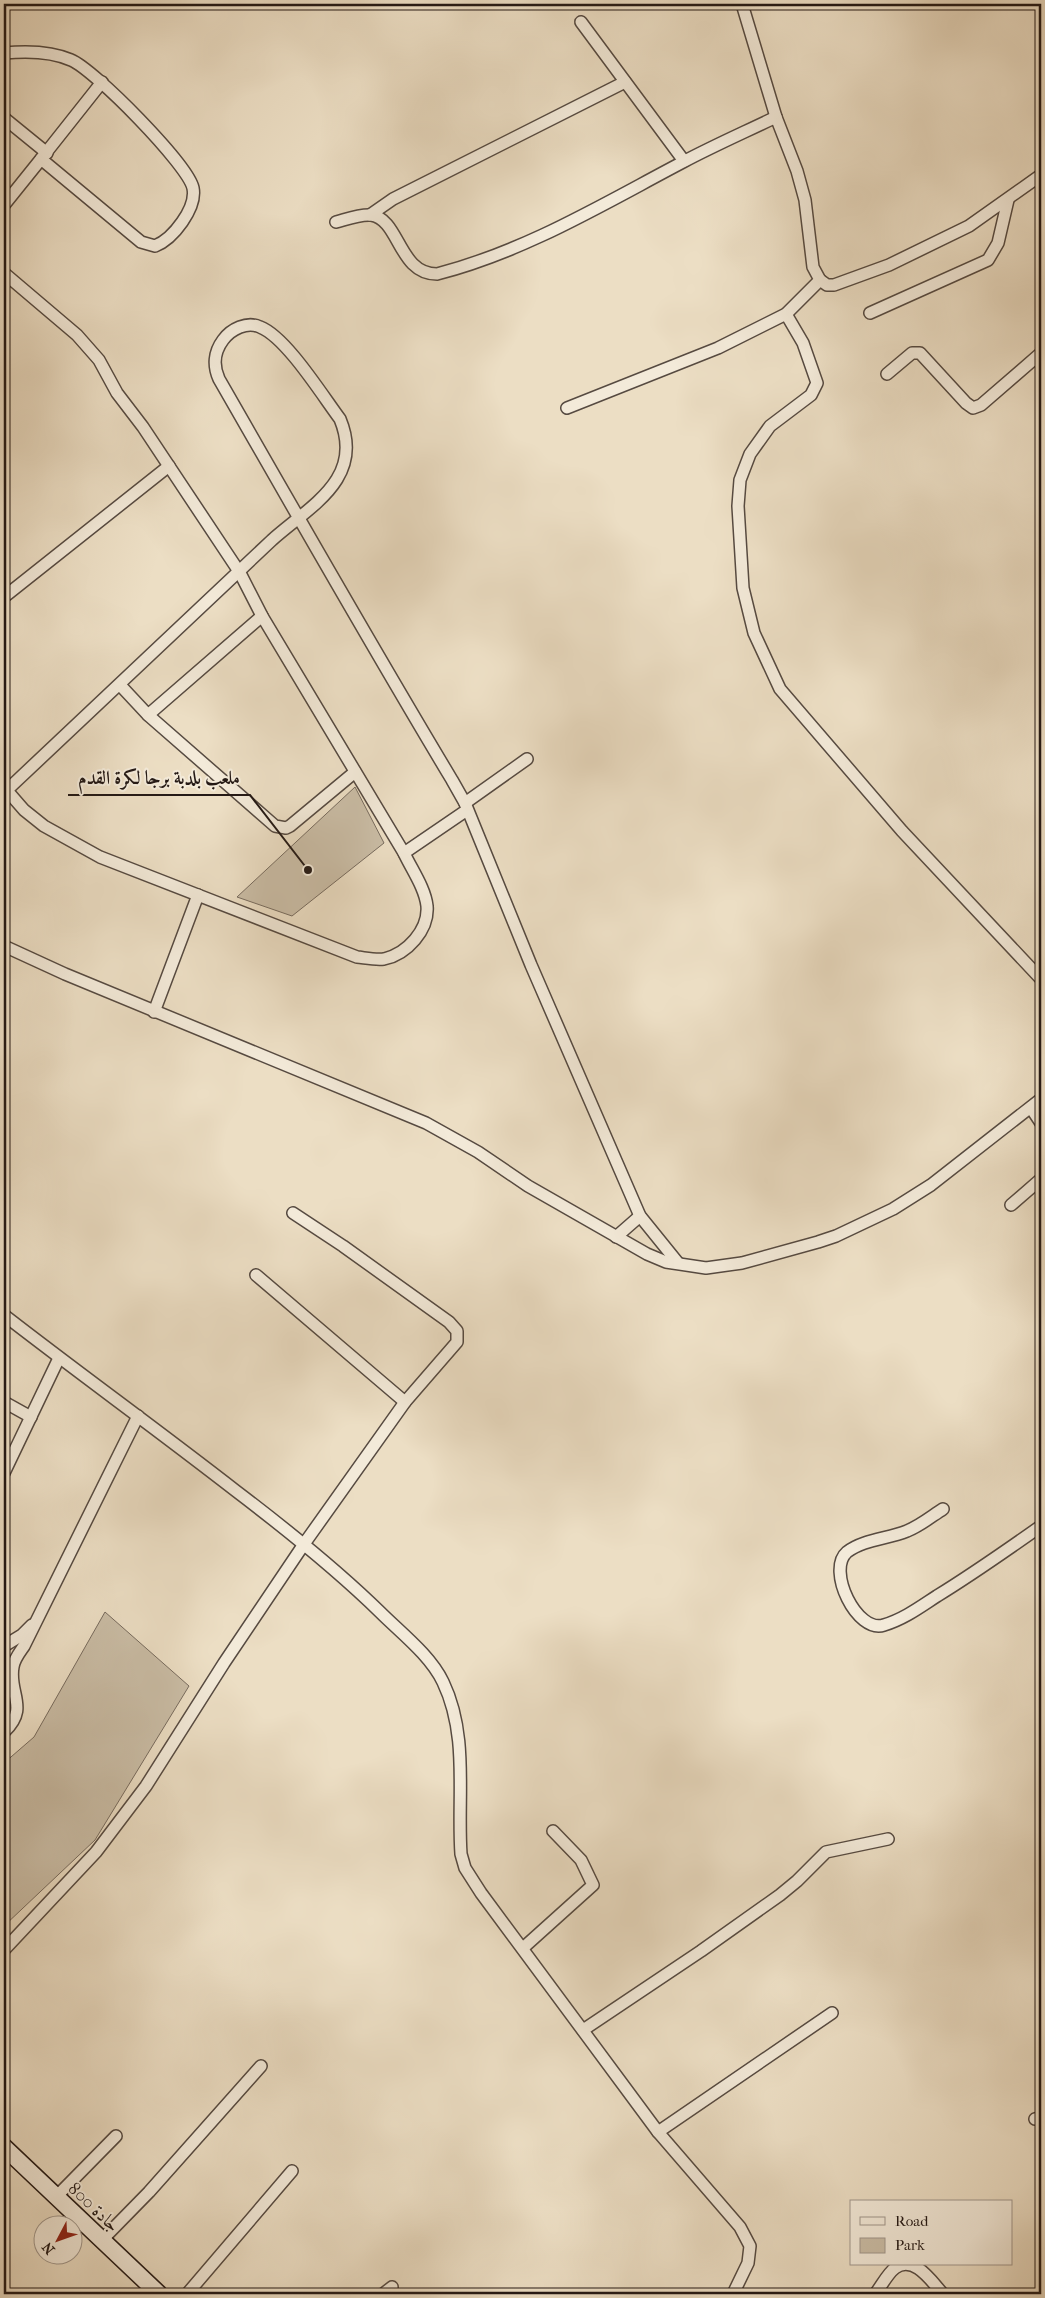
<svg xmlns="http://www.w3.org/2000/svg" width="1045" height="2298" font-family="'IM FELL French Canon',Amiri,serif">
<rect width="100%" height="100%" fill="#ecdec4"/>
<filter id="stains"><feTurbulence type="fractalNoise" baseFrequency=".004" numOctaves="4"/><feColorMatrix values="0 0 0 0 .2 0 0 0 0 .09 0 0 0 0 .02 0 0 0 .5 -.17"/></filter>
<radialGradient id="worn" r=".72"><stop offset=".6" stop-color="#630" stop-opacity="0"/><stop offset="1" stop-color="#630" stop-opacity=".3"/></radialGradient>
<g fill="#cabda6" stroke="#776b5e">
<polygon points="355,787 384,843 292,916 237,897"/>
<polygon points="105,1612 189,1686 95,1840 4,1926 4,1763 34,1737"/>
</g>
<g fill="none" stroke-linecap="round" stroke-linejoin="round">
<defs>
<g id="minor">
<polyline points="581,22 684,161"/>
<path d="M4 53C25 51 51 51 71 60 95 70 188 165 193 188 197 208 173 239 155 246L141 242 41 159 4 205"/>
<polyline points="4,118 47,153"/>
<polyline points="41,159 102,82"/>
<polyline points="370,215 393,199 625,82"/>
<path d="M336 222C347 219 360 214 371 215 400 219 398 274 437 274 526 251 603 204 683 162 713 146 745 132 776 117"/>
<path d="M4 273 77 335 99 360 117 393 143 427 240 573 262 616 404 853C412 870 425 888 427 906 429 930 407 954 384 959 375 960 366 958 357 957L100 857 44 826 24 810 4 787"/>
<polyline points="820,280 827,285 834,285 889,265 969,226 1041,175"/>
<polyline points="870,313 988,260 998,243 1008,200"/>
<polyline points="786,314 803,343 817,383 811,395 770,426 750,454 740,480 738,506 743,588 754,633 780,689 902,831 1041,979"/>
<polyline points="887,374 912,353 920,353 966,403 973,408 981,405 1041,353"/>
<polyline points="567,408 718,348 786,314 820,280 813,267 805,200 797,171 776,117 742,4"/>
<polyline points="4,597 169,466"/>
<polyline points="120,685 148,715 275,826 286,828 290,826 355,772"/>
<polyline points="148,715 262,616"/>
<path d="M7 790 272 540C310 506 365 479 340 419 322 395 286 337 260 327 247 321 231 329 223 340 214 352 213 366 219 379 296 513 372 647 452 780L465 803 531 965 640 1216 678 1263"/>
<polyline points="465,803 527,759"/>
<polyline points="404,853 467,810"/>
<polyline points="4,946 65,974 426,1123 478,1152 528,1186 647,1254 666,1262 706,1268 742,1263 818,1242 836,1236 893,1209 931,1185 1041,1099"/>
<polyline points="154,1012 198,895"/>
<polyline points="1031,1108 1041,1123"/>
<polyline points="1011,1205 1041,1179"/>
<polyline points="616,1237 640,1216"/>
<polyline points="256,1275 405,1402"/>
<path d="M4 1315C80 1374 159 1431 236 1491 286 1529 335 1568 380 1612 401 1633 430 1655 443 1682 469 1736 457 1797 461 1854L465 1868 481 1893 658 2132 740 2227 750 2246 748 2263 733 2294"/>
<polyline points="4,1402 31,1417"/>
<polyline points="4,1473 59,1358"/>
<path d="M943 1509C932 1516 920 1526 907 1531 888 1539 864 1539 847 1552 826 1570 857 1634 884 1625 904 1619 920 1607 937 1596 973 1574 1007 1550 1041 1526"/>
<polyline points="4,1646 22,1635 32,1625"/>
<path d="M4 1732C30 1708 8 1693 13 1667 14 1659 20 1652 24 1646L138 1416"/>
<polyline points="523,1948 593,1885 581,1860 553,1831"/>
<polyline points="4,1950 96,1852 146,1786 224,1663 304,1544 405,1402 457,1342 457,1331 449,1322 343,1246 293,1213"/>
<polyline points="583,2030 701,1951 780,1895 797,1881 826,1852 888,1839"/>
<polyline points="1035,2119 1041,2118"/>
<polyline points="658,2132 832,2013"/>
<polyline points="55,2198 116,2136"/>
<polyline points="101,2241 149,2192 261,2066"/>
<polyline points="187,2294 292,2171"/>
<polyline points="383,2294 392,2287"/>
<path d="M875 2294C881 2287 887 2274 895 2268 914 2254 932 2282 943 2294"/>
</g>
<polyline id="secondary" points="4,2147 159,2294"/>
</defs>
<use href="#minor" stroke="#564a41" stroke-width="14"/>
<use href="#secondary" stroke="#241915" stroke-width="19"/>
<use href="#minor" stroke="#f3ead9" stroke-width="11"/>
<use href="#secondary" stroke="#f3ead9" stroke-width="16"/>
</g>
<g text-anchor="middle" stroke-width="4" stroke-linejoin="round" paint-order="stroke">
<g font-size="18" fill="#241915" stroke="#f3ead9">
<text transform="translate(94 2207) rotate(43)" y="6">جادة 800</text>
</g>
</g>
<path fill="none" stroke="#241915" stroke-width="2" d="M308 870L250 795H68"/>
<circle fill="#241915" stroke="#f3ead9" stroke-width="2" cx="308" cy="870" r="5"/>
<g font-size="19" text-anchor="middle" font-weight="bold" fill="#241915" stroke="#f3ead9" stroke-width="4" stroke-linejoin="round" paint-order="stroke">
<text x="159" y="784">ملعب بلدبة برجا لكرة القدم</text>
</g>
<rect width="1045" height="2298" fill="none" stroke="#ecdec4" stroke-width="20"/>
<rect x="5" y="5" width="1035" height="2288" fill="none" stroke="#241915" stroke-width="2.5"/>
<rect x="10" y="10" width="1025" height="2278" fill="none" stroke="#241915"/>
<rect x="850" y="2200" width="162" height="65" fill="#f3ead9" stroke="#a0968b"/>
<rect x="860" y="2217" width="25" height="8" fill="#f3ead9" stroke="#a0968b"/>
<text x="895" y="2226" font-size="15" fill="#241915">Road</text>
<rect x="860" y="2238" width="25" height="15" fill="#cabda6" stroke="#a0968b"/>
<text x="895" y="2250" font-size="15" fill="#241915">Park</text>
<g transform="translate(58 2240) rotate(229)"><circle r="24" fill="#f3ead9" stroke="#a0968b"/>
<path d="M0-4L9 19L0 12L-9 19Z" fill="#8f2418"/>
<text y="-8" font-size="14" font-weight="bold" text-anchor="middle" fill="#241915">N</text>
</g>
<rect width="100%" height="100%" filter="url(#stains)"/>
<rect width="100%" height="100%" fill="url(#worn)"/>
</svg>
